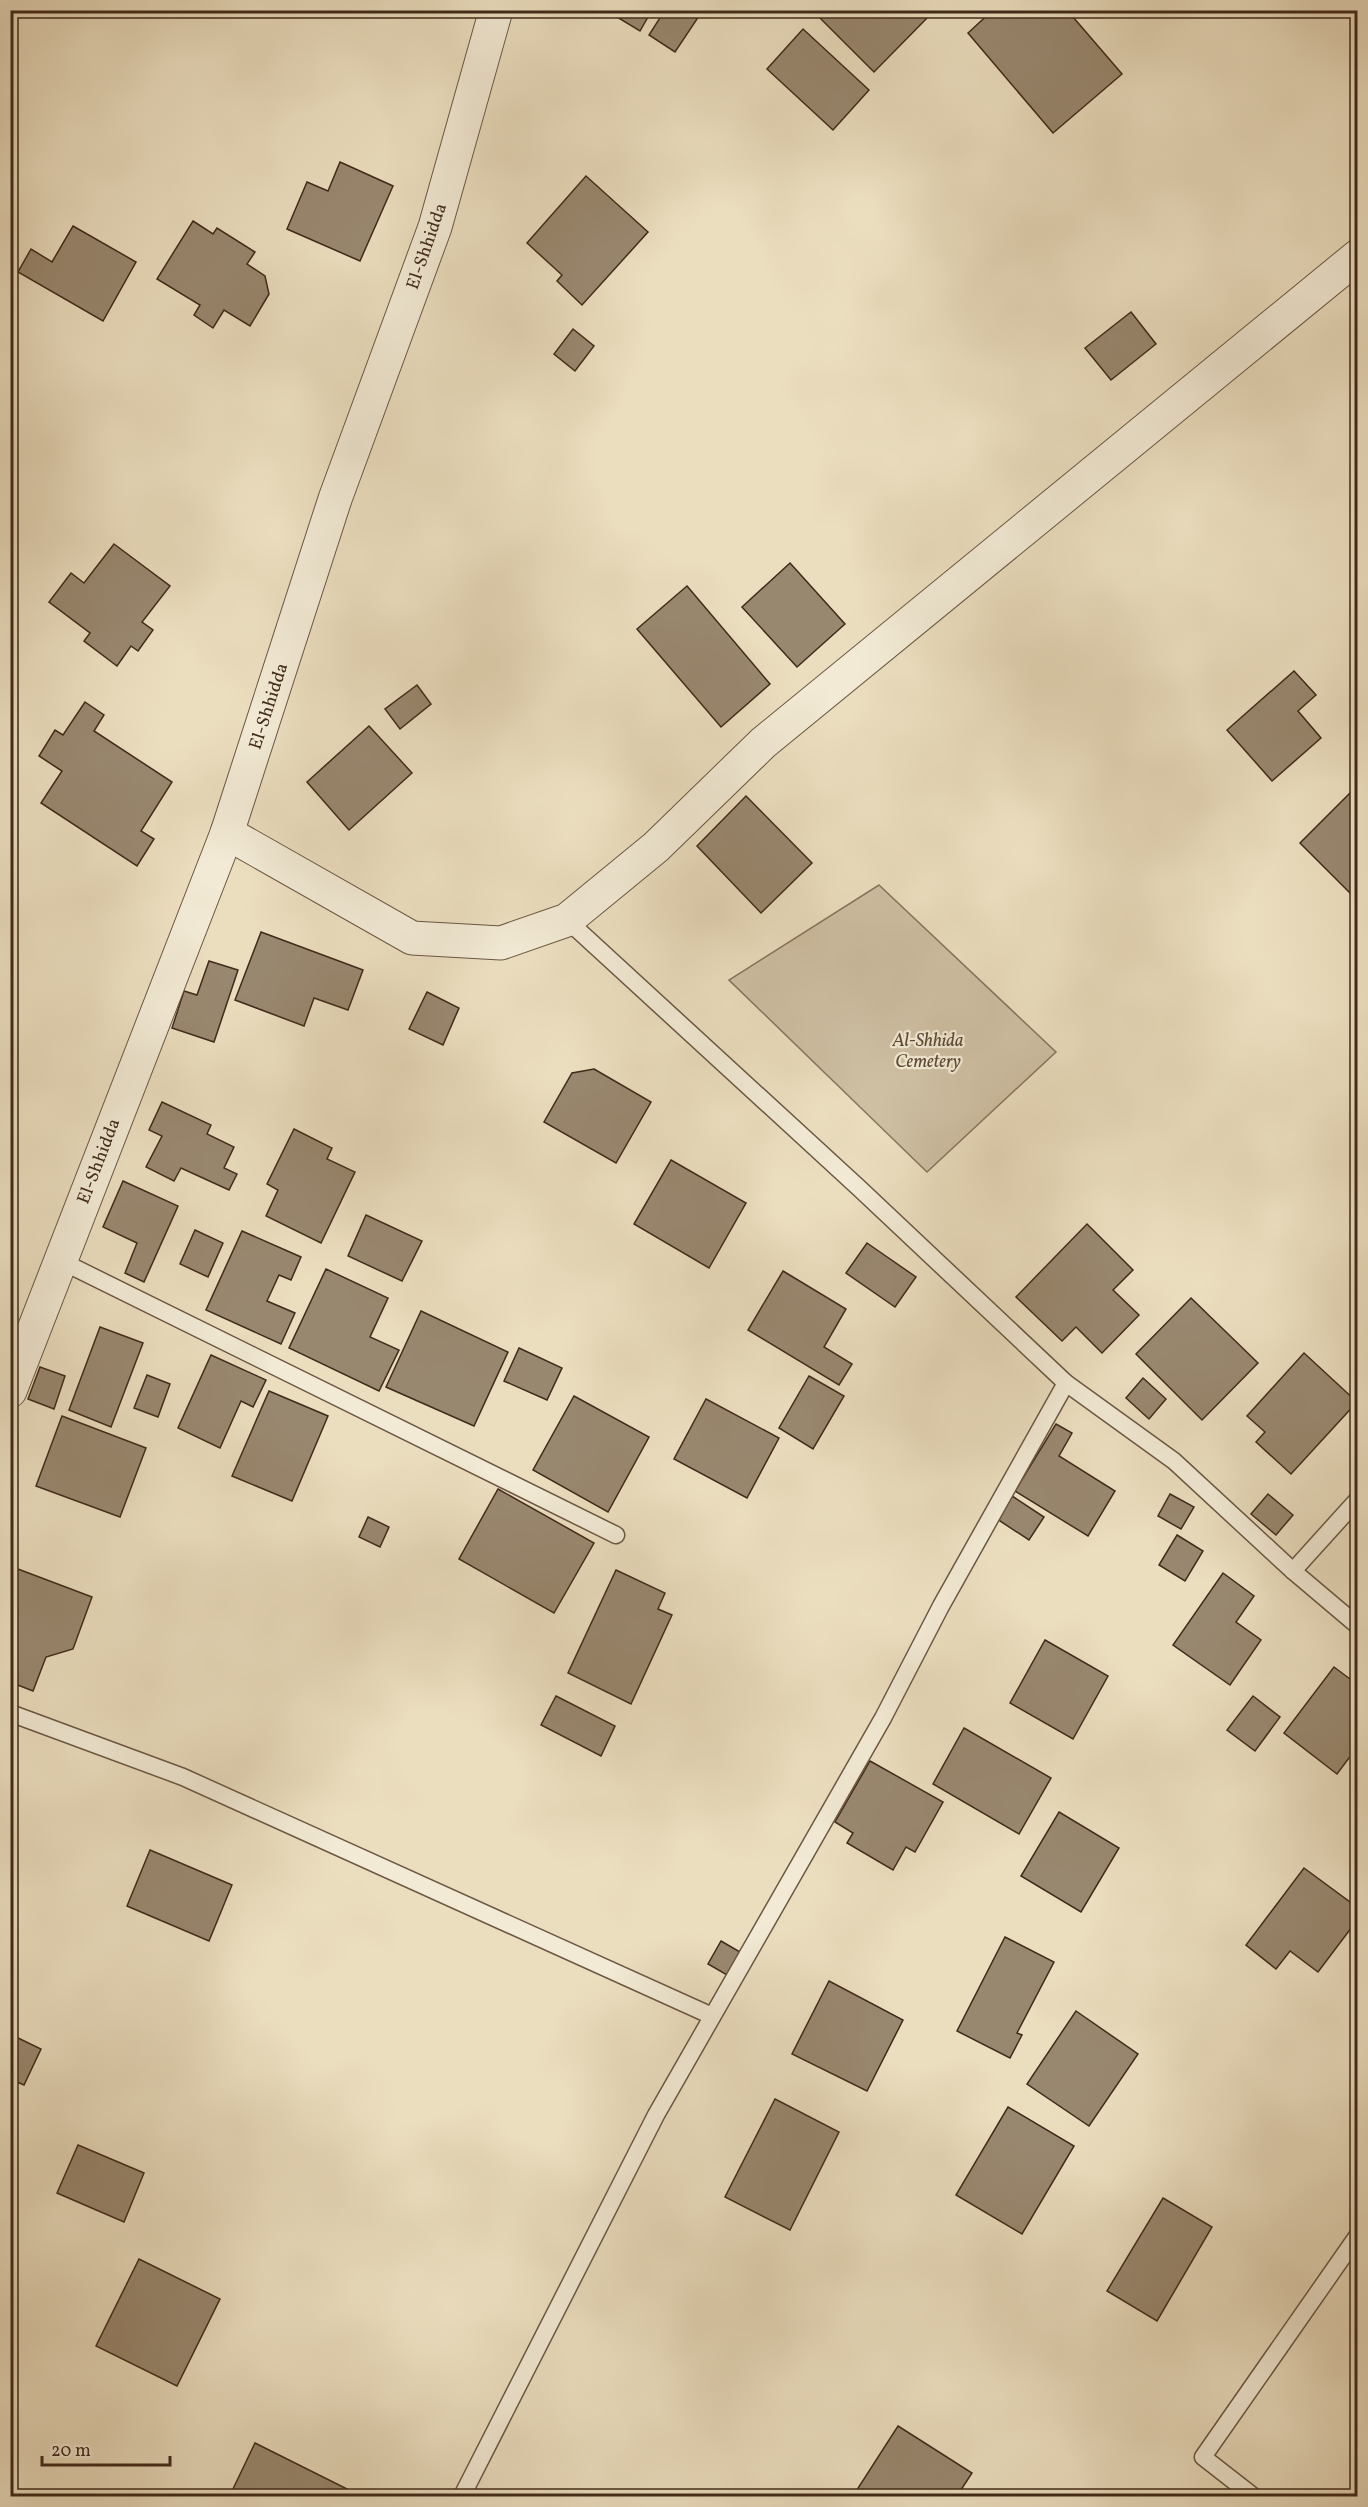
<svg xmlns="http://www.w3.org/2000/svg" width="1368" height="2507" font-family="Vollkorn,serif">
<rect width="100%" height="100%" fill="#ebdebf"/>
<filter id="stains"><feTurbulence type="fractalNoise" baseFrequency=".00333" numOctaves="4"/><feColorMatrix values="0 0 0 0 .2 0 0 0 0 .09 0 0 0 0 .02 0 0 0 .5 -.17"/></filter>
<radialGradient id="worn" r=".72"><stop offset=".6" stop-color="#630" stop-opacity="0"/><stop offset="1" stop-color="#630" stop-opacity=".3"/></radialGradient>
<polygon fill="#cebfa3" stroke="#87745e" stroke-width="1.5" points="879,885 1056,1052 927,1172 729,980"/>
<g fill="#998870" stroke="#402a1a" stroke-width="1.5">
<polygon points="615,10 652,10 640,31 612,14"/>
<polygon points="665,10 703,10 675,52 649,35"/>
<polygon points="812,10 924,10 929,16 874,72"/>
<polygon points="993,10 1067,10 1122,74 1053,133 968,33"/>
<polygon points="803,29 869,90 833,130 767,69"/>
<polygon points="340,162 393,186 360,261 287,229 307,182 328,191"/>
<polygon points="586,176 648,232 582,305 557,281 562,275 527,243"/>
<polygon points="193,221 213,234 217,228 255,252 247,264 265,276 269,294 250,326 224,310 213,328 194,315 200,305 157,279"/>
<polygon points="73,226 136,262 103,321 18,272 31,249 52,262"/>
<polygon points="1131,312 1156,344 1111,380 1085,348"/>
<polygon points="573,329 594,346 575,371 554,354"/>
<polygon points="114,544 170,586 142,622 153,630 138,651 131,646 117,666 84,641 90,633 49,602 71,573 84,583"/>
<polygon points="790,563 845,624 797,667 742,607"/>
<polygon points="687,586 770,684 721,727 637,629"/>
<polygon points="10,601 17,606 10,615"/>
<polygon points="1294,671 1316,695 1298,711 1321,738 1272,781 1227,730"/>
<polygon points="417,685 431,704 400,729 385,709"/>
<polygon points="85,702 104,715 94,731 172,782 141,831 154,839 137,866 41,803 62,771 39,756 55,730 63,735"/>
<polygon points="369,726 412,773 349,830 307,782"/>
<polygon points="1352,791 1358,797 1358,901 1300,843"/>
<polygon points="746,796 812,863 761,913 697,846"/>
<polygon points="261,932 363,970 348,1010 314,998 304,1026 235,1000"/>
<polygon points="209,961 238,970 214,1042 172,1028 184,991 197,995"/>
<polygon points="427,992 459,1008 443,1045 409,1029"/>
<polygon points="594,1069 651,1102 616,1163 544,1122 572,1073"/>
<polygon points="162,1102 211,1125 207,1134 234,1147 224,1168 237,1174 229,1190 181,1168 174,1181 146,1167 162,1136 149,1130"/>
<polygon points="294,1129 332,1148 327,1159 355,1172 321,1243 266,1216 278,1190 267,1184"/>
<polygon points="671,1160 746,1203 709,1268 634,1224"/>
<polygon points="123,1181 178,1206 144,1282 125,1273 137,1243 103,1227"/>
<polygon points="366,1215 422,1241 402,1281 348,1256"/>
<polygon points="1087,1224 1133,1270 1113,1290 1139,1315 1102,1353 1076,1327 1062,1341 1016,1297"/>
<polygon points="195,1230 223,1243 208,1277 180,1264"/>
<polygon points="242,1231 301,1257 291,1280 279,1275 267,1301 295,1313 281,1344 206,1310"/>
<polygon points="867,1243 916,1277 895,1307 846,1273"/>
<polygon points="326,1269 388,1298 370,1337 399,1350 379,1391 289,1348"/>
<polygon points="783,1271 846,1309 824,1347 852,1364 839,1385 748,1330"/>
<polygon points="1191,1298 1258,1363 1202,1420 1136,1354"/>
<polygon points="421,1311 508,1352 474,1426 386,1387"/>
<polygon points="100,1327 143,1343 111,1427 69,1410"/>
<polygon points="519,1348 562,1368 547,1400 504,1381"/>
<polygon points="1304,1353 1357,1402 1291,1474 1256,1442 1265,1432 1247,1416"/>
<polygon points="211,1355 266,1380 253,1407 241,1401 220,1448 178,1428"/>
<polygon points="40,1367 65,1376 54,1409 28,1399"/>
<polygon points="147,1375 170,1384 158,1417 134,1408"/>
<polygon points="809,1376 844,1396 813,1449 779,1428"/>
<polygon points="1143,1378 1166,1399 1149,1419 1126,1398"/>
<polygon points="269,1391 328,1416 292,1501 232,1476"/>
<polygon points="574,1396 649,1437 608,1512 533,1470"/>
<polygon points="706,1399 779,1438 747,1498 674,1459"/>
<polygon points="62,1416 146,1448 120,1517 36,1486"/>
<polygon points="1056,1424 1072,1433 1059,1456 1115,1491 1088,1536 1015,1491"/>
<polygon points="498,1489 594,1543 554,1613 459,1559"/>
<polygon points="1170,1494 1194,1507 1181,1529 1158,1516"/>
<polygon points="1268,1494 1293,1515 1276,1535 1251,1514"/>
<polygon points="1012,1496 1044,1517 1029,1540 997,1519"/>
<polygon points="368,1517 389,1527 380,1547 359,1537"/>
<polygon points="1177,1535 1203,1551 1185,1581 1159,1565"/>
<polygon points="10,1566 92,1597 73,1649 46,1657 33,1691 10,1682"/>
<polygon points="616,1570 665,1593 658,1609 672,1615 631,1704 568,1673"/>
<polygon points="1223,1573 1254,1596 1236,1622 1261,1640 1230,1685 1173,1645"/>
<polygon points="1045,1640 1108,1676 1073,1739 1010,1703"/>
<polygon points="1334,1667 1358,1685 1358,1746 1337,1774 1284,1733"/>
<polygon points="556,1696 615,1726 601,1756 541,1725"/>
<polygon points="1253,1696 1280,1717 1255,1751 1227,1730"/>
<polygon points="964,1728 1051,1778 1019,1834 933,1784"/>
<polygon points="870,1761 943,1802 915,1852 906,1847 893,1870 847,1843 853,1833 835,1822"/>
<polygon points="1059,1812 1119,1848 1081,1912 1021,1876"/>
<polygon points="150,1850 232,1885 209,1941 127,1906"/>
<polygon points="1304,1868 1358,1908 1358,1919 1318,1972 1290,1951 1276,1969 1246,1945"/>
<polygon points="1005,1937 1054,1962 1017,2033 1022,2035 1010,2058 957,2031"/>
<polygon points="721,1941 740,1952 727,1975 708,1964"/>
<polygon points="829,1981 903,2020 867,2091 792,2054"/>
<polygon points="1076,2011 1138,2054 1089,2126 1027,2084"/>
<polygon points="16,2037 41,2049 24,2085 10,2079 10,2048"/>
<polygon points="775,2099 839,2132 790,2230 725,2197"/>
<polygon points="1008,2107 1074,2146 1022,2234 956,2195"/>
<polygon points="78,2145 144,2173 124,2222 57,2193"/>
<polygon points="1163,2198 1212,2227 1157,2321 1107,2291"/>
<polygon points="139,2259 220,2299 177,2386 96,2346"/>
<polygon points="898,2426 972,2473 957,2496 853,2496"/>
<polygon points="255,2443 361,2496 238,2496 231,2493"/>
</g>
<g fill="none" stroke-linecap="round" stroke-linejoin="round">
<defs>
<g id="service">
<polyline points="567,920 859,1188 1066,1383 1174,1461 1293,1571 1358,1626"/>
<polyline points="59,1260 616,1535"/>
<polyline points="1293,1571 1358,1499"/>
<polyline points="10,1713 183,1777 712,2016"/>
<polyline points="462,2496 656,2115 883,1718 941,1606 1066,1383"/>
<polyline points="1253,2496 1203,2457 1358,2235"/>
</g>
<g id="minor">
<polyline points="227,833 412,938 501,943 567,920 656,847 763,743 1358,256"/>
<polyline points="10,1391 227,833 335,499 435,227 496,10"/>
</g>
</defs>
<use href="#service" stroke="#6b5743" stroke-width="19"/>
<use href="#minor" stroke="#6b5743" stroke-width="35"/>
<use href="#service" stroke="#f2ead5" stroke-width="16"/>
<use href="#minor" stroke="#f2ead5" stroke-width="33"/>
</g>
<g text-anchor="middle" stroke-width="4.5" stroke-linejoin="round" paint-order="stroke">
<g font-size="18" fill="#402a1a" stroke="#f2ead5">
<text transform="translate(426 246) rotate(-71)" y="6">El-Shhidda</text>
<text transform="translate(268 706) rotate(-72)" y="6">El-Shhidda</text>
<text transform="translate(98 1161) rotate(-69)" y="6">El-Shhidda</text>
</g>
<g font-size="18" font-style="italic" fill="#5c4835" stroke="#f2ead5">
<text x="928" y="1046">Al-Shhida<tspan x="928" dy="21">Cemetery</tspan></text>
</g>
</g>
<rect width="1368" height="2507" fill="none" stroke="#ebdebf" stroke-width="36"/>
<rect x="12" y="12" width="1344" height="2483" fill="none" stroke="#402a1a" stroke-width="3"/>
<rect x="18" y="18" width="1332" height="2471" fill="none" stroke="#402a1a" stroke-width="1.5"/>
<path d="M42 2456v9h128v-9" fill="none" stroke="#402a1a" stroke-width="3"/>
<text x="51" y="2456" font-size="18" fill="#402a1a" stroke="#f2ead5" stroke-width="4.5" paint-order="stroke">20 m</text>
<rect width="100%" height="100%" filter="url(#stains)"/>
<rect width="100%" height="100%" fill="url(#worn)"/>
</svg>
